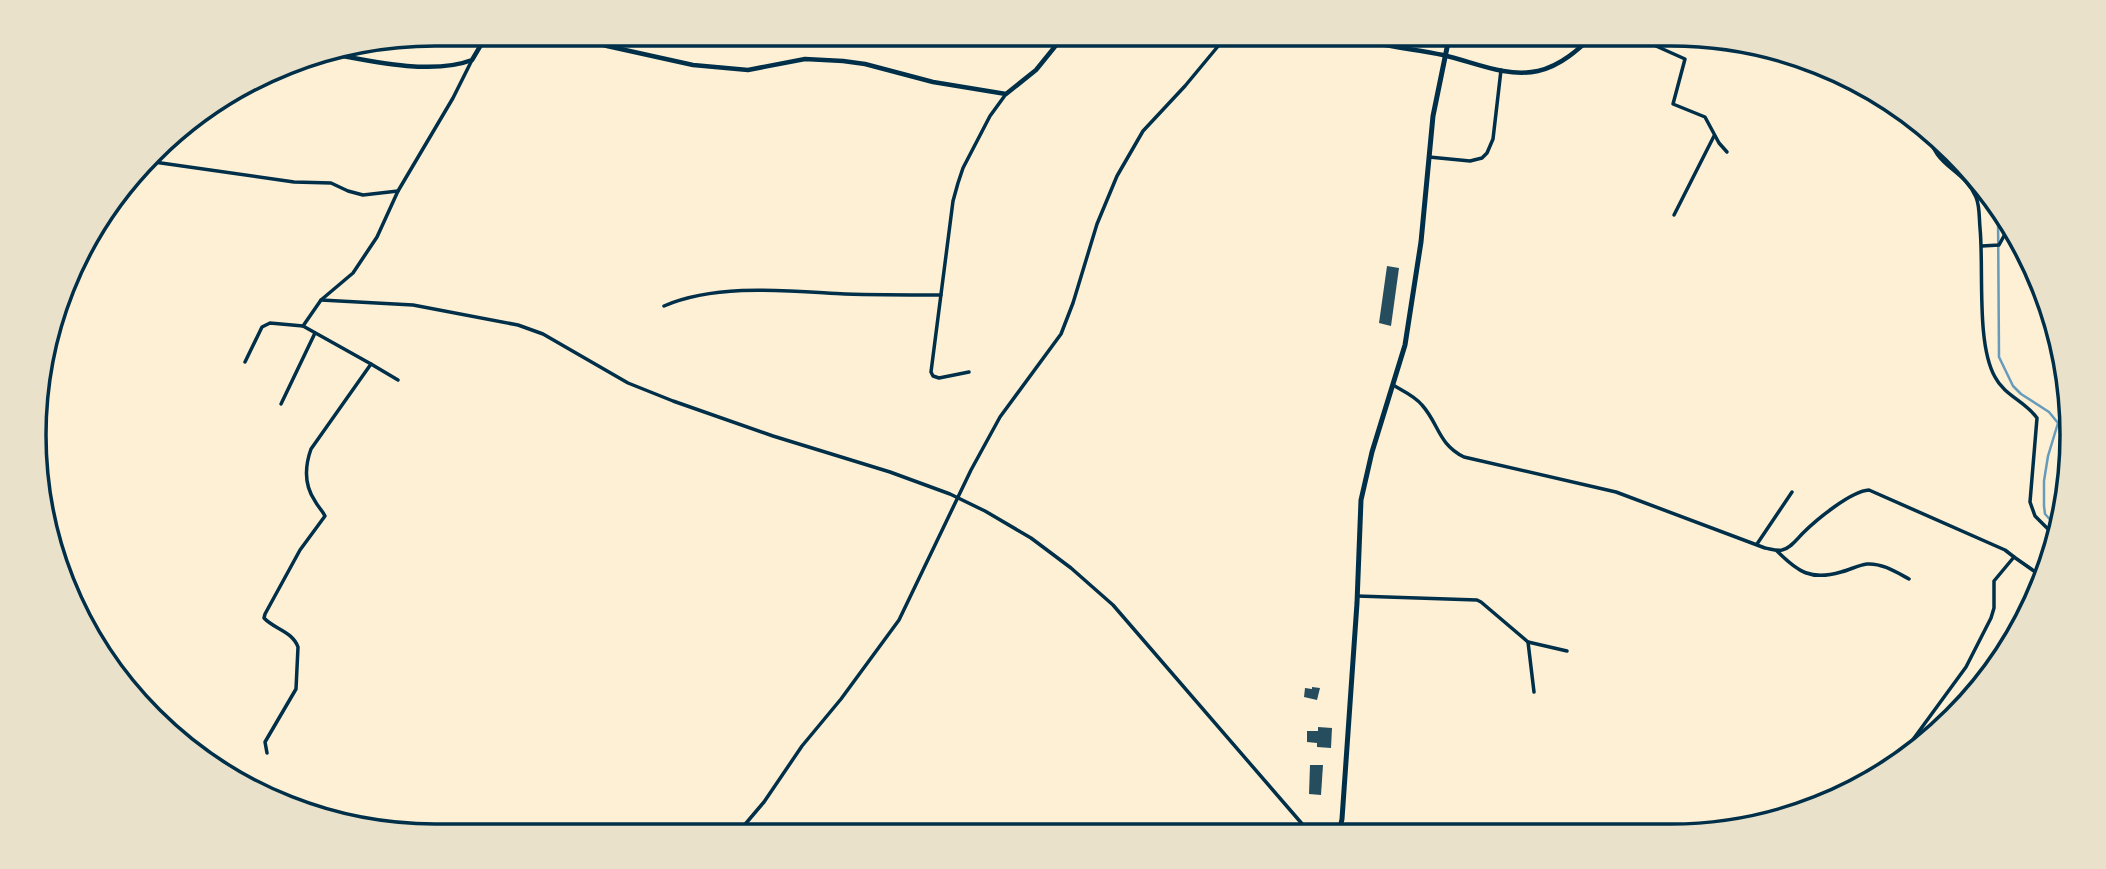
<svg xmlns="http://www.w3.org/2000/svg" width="2106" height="869" font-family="Arial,sans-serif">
<rect width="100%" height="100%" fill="#fdf0d5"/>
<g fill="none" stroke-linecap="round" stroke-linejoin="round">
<g stroke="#669bbc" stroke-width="2.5">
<polyline points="1946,146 1950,156 1961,165"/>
<polyline points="1998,213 1999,357 2013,386 2021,394 2049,412 2058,423 2048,456 2044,481 2044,506 2045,514 2056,526"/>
</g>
</g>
<g fill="#264d5e">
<polygon points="1387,266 1399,268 1391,326 1379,323"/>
<polygon points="1312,687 1320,688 1317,700 1304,697 1305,688 1312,689"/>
<polygon points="1318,727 1332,728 1331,748 1317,747 1317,743 1307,742 1307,731 1318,731"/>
<polygon points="1310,765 1323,765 1321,795 1309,794"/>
</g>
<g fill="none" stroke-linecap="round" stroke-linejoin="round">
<g stroke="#003049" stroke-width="3.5">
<polyline points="1657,33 1655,43 1656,46 1685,59 1673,104 1705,117 1719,143 1727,152"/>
<path d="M1928 128C1932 168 1963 167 1976 197 1980 207 1979 218 1980 228 1984 268 1976 344 1995 377 2004 395 2026 402 2037 418L2030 502 2035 516 2055 536"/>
<polyline points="1429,157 1470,161 1482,158 1487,153 1493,139 1501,70"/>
<polyline points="147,161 294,182 331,183 348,191 363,195 398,191"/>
<polyline points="1674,215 1714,136"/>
<polyline points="95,224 103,214"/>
<polyline points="1982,246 1999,245 2005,234 2012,232"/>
<polyline points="321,300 413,305 518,325 543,334 628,383 673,401 773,436 890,472 950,494 985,511 1031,538 1071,568 1113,605 1310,833"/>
<path d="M664 306C718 283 788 291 845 294 877 295 909 295 941 295"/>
<polyline points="245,362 262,327 270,323 303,326 321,300 353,273 377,237 398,191 453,98 472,60"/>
<polyline points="371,364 398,380"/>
<polyline points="969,372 939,378 933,376 931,372 953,201 958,183 963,168 990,116 1006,94"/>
<path d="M1393 385C1403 391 1415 396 1422 405 1439 424 1438 444 1464 457L1616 492 1765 548C1771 549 1776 551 1782 550 1791 548 1797 539 1803 533 1816 520 1851 491 1869 490L2005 550 2014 557 1994 581V608L1991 618 1966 667 1898 760"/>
<polyline points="281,404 315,333"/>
<polyline points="1757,544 1792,492"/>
<path d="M1777 551C1798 572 1811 581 1841 572 1850 570 1858 565 1867 564 1882 563 1896 572 1909 579"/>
<polyline points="2014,557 2044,578"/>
<polyline points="1357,596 1477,600 1481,602 1528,642 1534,692"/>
<polyline points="1528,642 1567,651"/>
<path d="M267 753 265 742 296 689 298 647C292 631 274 629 264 618L265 614 300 550 325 516C322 510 318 507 315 501 304 485 305 466 311 449L371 364 303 326"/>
<polyline points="736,835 764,802 802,746 841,699 899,620 971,470 1000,417 1061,334 1073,303 1097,224 1117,176 1143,131 1185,86 1229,33"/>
</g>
<g stroke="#003049" stroke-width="4.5">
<polyline points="564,33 607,46 693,65 748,70 805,59 843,61 865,64 933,82 1006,94 1036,70 1066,33"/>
<path d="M1342 33C1375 46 1409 48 1443 55 1474 62 1506 78 1538 71 1561 66 1579 49 1596 33"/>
<path d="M322 52C365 60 431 76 472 60L488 33"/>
</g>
<polyline stroke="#003049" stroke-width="5" points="1339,833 1342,819 1357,603 1361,500 1372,452 1405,345 1421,242 1433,116 1450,33"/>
</g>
<path d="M0 0H2106V869H0ZM435 46H1671A389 389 0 0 1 2060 435V435A389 389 0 0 1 1671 824H435A389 389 0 0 1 46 435V435A389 389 0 0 1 435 46Z" fill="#e9e1ca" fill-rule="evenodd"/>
<path fill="none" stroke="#003049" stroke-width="3.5" d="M435 46H1671A389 389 0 0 1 2060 435V435A389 389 0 0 1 1671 824H435A389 389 0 0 1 46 435V435A389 389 0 0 1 435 46Z"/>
</svg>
